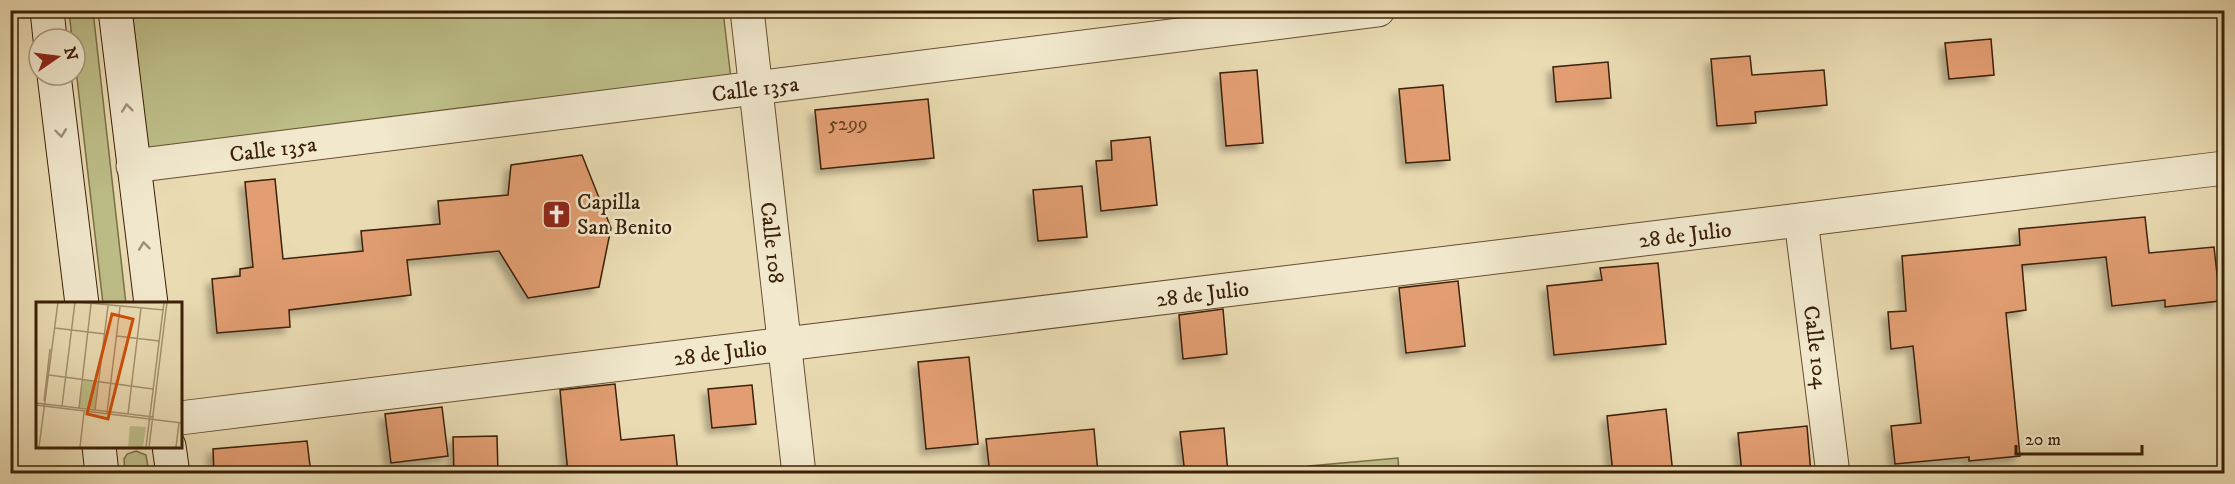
<svg xmlns="http://www.w3.org/2000/svg" width="2235" height="484" font-family="'IM FELL DW Pica',serif">
<defs>
<filter id="shadow"><feDropShadow dx="-5.5" dy="5.5" stdDeviation="3" flood-color="#0004"/></filter>
</defs>
<rect width="100%" height="100%" fill="#eadbb2"/>
<filter id="stains"><feTurbulence type="fractalNoise" baseFrequency=".00333" numOctaves="4"/><feColorMatrix values="0 0 0 0 .2 0 0 0 0 .09 0 0 0 0 .02 0 0 0 .5 -.17"/></filter>
<radialGradient id="worn" r=".72"><stop offset=".6" stop-color="#630" stop-opacity="0"/><stop offset="1" stop-color="#630" stop-opacity=".3"/></radialGradient>
<g fill="#bdbe88" stroke="#7c6f48" stroke-width="1.5">
<polygon points="69,11 93,11 126,304 103,304 75,61 75,39 72,39"/>
<polygon points="132,11 723,11 731,79 149,158"/>
<polygon points="136,451 146,455 149,473 125,473 124,459 127,454"/>
<polygon points="1398,458 1399,473 1309,473 1309,466"/>
</g>
<g fill="#e29e72" stroke="#3b2007" stroke-width="1.5" filter="url(#shadow)">
<polygon points="1991,39 1994,75 1949,79 1945,43"/>
<polygon points="1750,56 1752,75 1824,70 1827,105 1755,112 1756,123 1717,126 1711,59"/>
<polygon points="1608,62 1611,98 1556,102 1553,67"/>
<polygon points="1257,70 1263,143 1226,146 1220,73"/>
<polygon points="1443,85 1450,160 1406,163 1399,89"/>
<polygon points="928,99 934,158 821,169 815,110"/>
<polygon points="1150,137 1157,205 1101,211 1096,161 1112,160 1111,141"/>
<polygon points="582,155 611,228 599,287 528,298 499,251 407,260 411,295 289,310 290,327 217,333 212,279 240,276 240,269 253,267 245,182 275,179 283,259 363,251 361,231 440,224 438,201 508,195 511,165"/>
<polygon points="1082,186 1087,237 1038,241 1033,190"/>
<polygon points="2145,217 2149,253 2214,247 2220,301 2165,307 2165,300 2112,306 2106,257 2022,265 2026,310 2006,313 2020,456 1969,461 1969,457 1895,464 1891,426 1921,423 1913,346 1891,349 1888,312 1906,311 1902,256 2020,245 2019,229"/>
<polygon points="1658,263 1666,344 1554,355 1547,286 1602,280 1600,268"/>
<polygon points="1458,281 1465,346 1406,353 1399,288"/>
<polygon points="1223,309 1227,354 1183,359 1179,315"/>
<polygon points="969,357 978,444 926,449 918,362"/>
<polygon points="615,384 621,440 674,435 678,474 568,474 560,390"/>
<polygon points="752,385 756,424 712,428 708,389"/>
<polygon points="442,407 448,456 391,463 385,414"/>
<polygon points="1666,409 1673,474 1613,474 1607,416"/>
<polygon points="1807,426 1811,474 1742,474 1738,433"/>
<polygon points="1224,428 1228,474 1185,474 1180,432"/>
<polygon points="1094,429 1098,474 990,474 986,439"/>
<polygon points="497,436 498,474 454,474 453,437"/>
<polygon points="307,441 311,474 214,474 213,449"/>
</g>
<g fill="none" stroke-linecap="round" stroke-linejoin="round">
<defs>
<g id="minor">
<path id="s1" d="M747 10 799 474"/>
<path id="s2" d="M133 166 1378 10"/>
<path id="s3" d="M1801 220 1833 474"/>
<path id="s4" d="M180 418 2224 168"/>
</g>
<g id="secondary">
<polyline points="47,10 50,39"/>
<polyline points="115,10 151,304"/>
<polyline points="54,75 82,304"/>
<polyline points="99,446 102,474"/>
<polyline points="169,446 173,474"/>
</g>
</defs>
<use href="#minor" stroke="#674f32" stroke-width="35"/>
<use href="#secondary" stroke="#3b2007" stroke-width="35"/>
<use href="#minor" stroke="#f1e8cd" stroke-width="33"/>
<use href="#secondary" stroke="#f1e8cd" stroke-width="33"/>
</g>
<defs><path id="oneway-chevron" d="M-2-3.5L2.5 0L-2 3.5" fill="none" stroke-width="1.6" stroke-linecap="round" stroke-linejoin="round" transform="scale(1.5)"/></defs>
<g stroke="#9f8e74">
<use href="#oneway-chevron" transform="translate(127 108) rotate(-96)"/>
<use href="#oneway-chevron" transform="translate(61 133) rotate(83)"/>
<use href="#oneway-chevron" transform="translate(144 246) rotate(-97)"/>
</g>
<defs>
<symbol id="church-square" viewBox="-11 -11 22 22"><rect x="-9" y="-9" width="18" height="18" rx="4" fill="#8f2418" stroke="#f1e8cd"/><path d="M-1.2-6h2.4v3.5h3.3v2.4h-3.3V6h-2.4V-.1h-3.3v-2.4h3.3Z" fill="#fff"/></symbol>
</defs>
<g fill-rule="evenodd">
<use href="#church-square" x="540" y="198" width="33" height="33"/>
</g>
<g text-anchor="middle" stroke-width="5" stroke-linejoin="round" paint-order="stroke">
<g font-size="20" fill="#654022">
<text x="848" y="130">5299</text>
</g>
<g font-size="22" fill="#3b2007" stroke="#f1e8cd">
<text dy="8" stroke="none"><textPath href="#s2" startOffset="627">Calle 135a</textPath></text>
<text dy="8" stroke="none"><textPath href="#s2" startOffset="141">Calle 135a</textPath></text>
<text dy="8" stroke="none"><textPath href="#s4" startOffset="1516">28 de Julio</textPath></text>
<text dy="8" stroke="none"><textPath href="#s1" startOffset="234">Calle 108</textPath></text>
<text dy="8" stroke="none"><textPath href="#s4" startOffset="1030">28 de Julio</textPath></text>
<text dy="8" stroke="none"><textPath href="#s3" startOffset="128">Calle 104</textPath></text>
<text dy="8" stroke="none"><textPath href="#s4" startOffset="544">28 de Julio</textPath></text>
</g>
<g font-size="22" fill="#3b2007" stroke="#f1e8cd" text-anchor="start">
<text x="577" y="209">Capilla<tspan x="577" dy="25">San Benito</tspan></text>
</g>
</g>
<g transform="translate(36 302)">
<rect width="146" height="146" fill="#eadbb2"/>
<path d="M47 78 62 80 59 107 43 105ZM94 124 110 125 107 145H92Z" fill="#bdbe88"/>
<path fill="none" stroke="#a4906e" stroke-width="1.5" d="M42 0 128 8M19 26 69 32M81 34 123 39M13 73 117 87M8 99 14 47M0 101 118 115M0 103 146 121M26 104 39 0M43 106 55 2M59 108 72 4M71 111 84 5M92 112 105 6M3 145 22 0M44 145 48 110M110 145 128 0M113 145 131 0M140 145 143 121"/>
<path fill="#ce500b" fill-opacity="0.15" stroke="#ce500b" stroke-width="3" d="M76 12 97 17 72 117 51 112Z"/>
<rect width="146" height="146" fill="none" stroke="#3b2007" stroke-width="3"/>
</g>
<rect width="2235" height="484" fill="none" stroke="#eadbb2" stroke-width="36"/>
<rect x="12" y="12" width="2211" height="460" fill="none" stroke="#3b2007" stroke-width="3"/>
<rect x="18" y="18" width="2199" height="448" fill="none" stroke="#3b2007" stroke-width="1.5"/>
<g transform="translate(57 57) rotate(76)"><circle r="28" fill="#f1e8cd" stroke="#a8987e" stroke-width="1.5"/>
<path d="M0-4.5L10 22L0 15L-10 22Z" fill="#8f2418"/>
<text y="-9" font-size="16" font-weight="bold" text-anchor="middle" fill="#3b2007">N</text>
</g>
<path d="M2016 445v9h126v-9" fill="none" stroke="#3b2007" stroke-width="3"/>
<text x="2025" y="445" font-size="18" fill="#3b2007" stroke="#f1e8cd" stroke-width="4.5" paint-order="stroke">20 m</text>
<rect width="100%" height="100%" filter="url(#stains)"/>
<rect width="100%" height="100%" fill="url(#worn)"/>
</svg>
